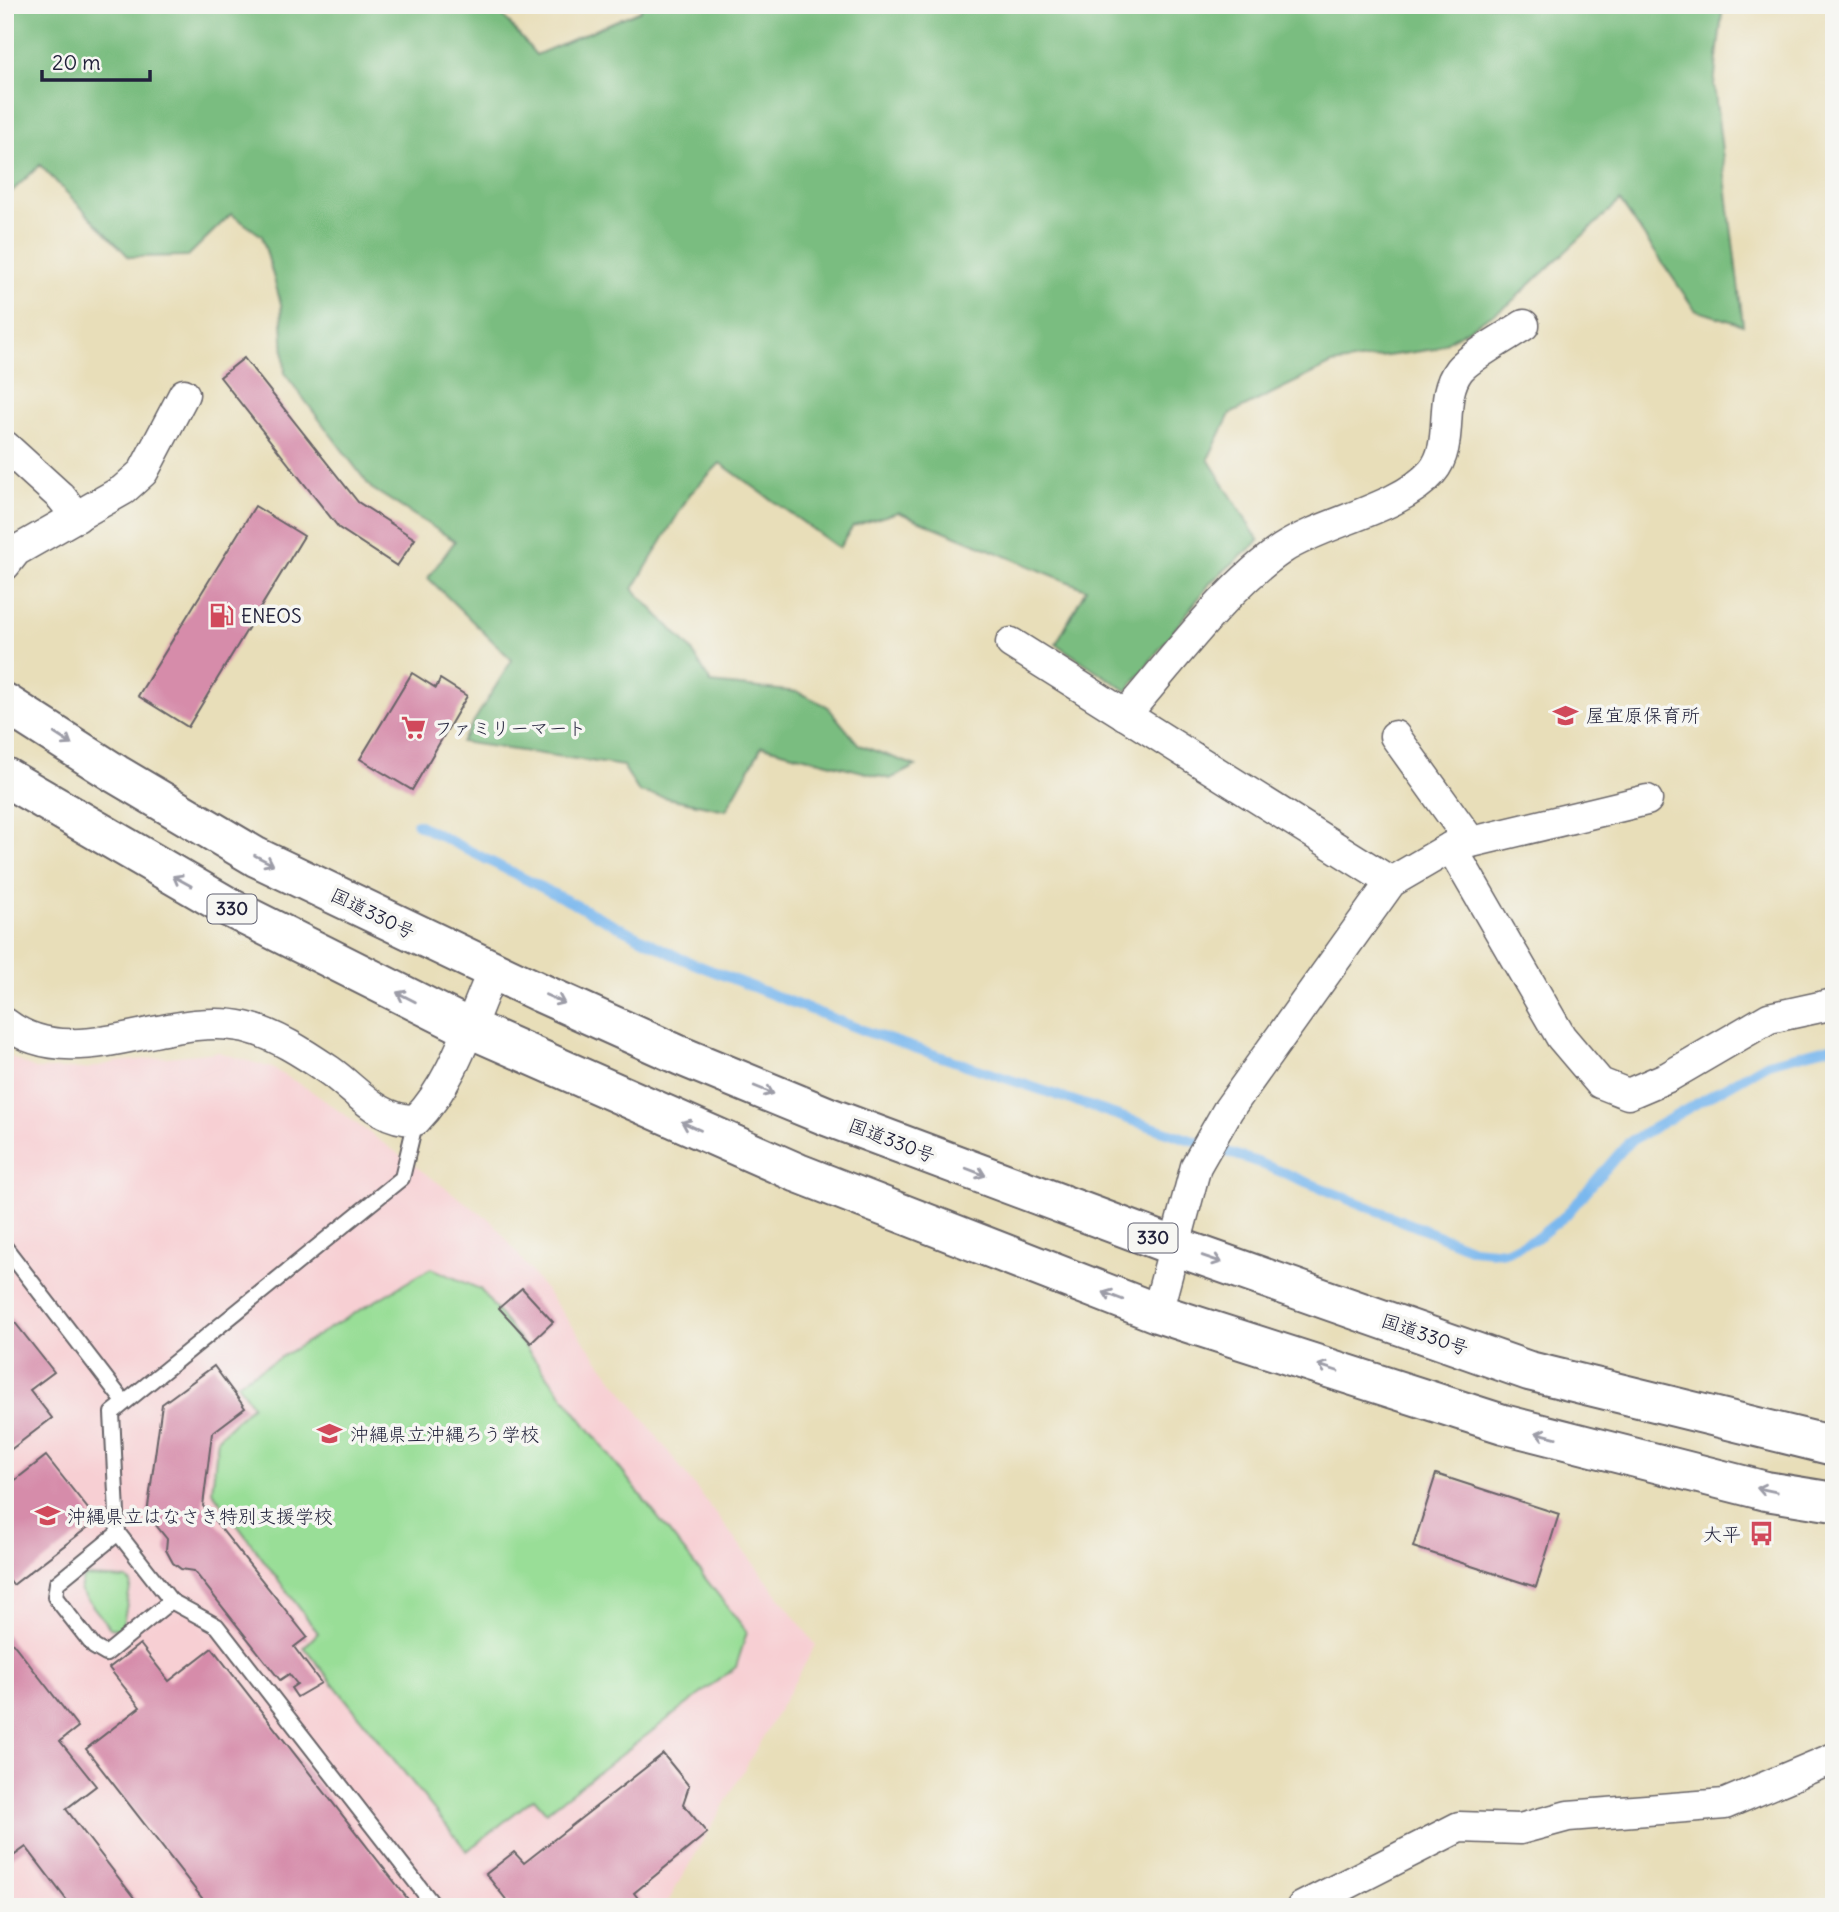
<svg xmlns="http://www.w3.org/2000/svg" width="1839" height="1912" font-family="Delius,'Klee One',sans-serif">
<rect width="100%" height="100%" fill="#f6f6f2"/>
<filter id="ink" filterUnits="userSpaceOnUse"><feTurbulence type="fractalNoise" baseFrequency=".0143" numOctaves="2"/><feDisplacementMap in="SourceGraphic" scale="14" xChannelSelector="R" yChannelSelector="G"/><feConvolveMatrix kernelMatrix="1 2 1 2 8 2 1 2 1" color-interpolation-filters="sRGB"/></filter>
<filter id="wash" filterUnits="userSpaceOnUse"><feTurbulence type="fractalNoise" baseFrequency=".00686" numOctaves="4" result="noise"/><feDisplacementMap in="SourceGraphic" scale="28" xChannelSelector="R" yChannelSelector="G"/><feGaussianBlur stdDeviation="1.57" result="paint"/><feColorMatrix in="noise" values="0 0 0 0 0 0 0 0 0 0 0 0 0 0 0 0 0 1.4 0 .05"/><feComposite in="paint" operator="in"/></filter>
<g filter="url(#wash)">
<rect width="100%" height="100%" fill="#e8deb9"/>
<polygon fill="#f7cfd3" points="218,1052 272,1068 310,1090 494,1223 816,1645 665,1907 5,1907 5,1054 35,1069 86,1069 116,1062"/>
<g fill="#99de97" stroke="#5e8069" stroke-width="2">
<polygon points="431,1268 480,1289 747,1632 736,1667 546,1812 534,1798 467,1851 304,1647 318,1633 212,1491 218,1438 252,1405 237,1383"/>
<polygon points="89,1577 127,1579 131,1583 123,1624 119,1629 110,1628 80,1590 83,1578"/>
</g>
<polygon fill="#7abd80" stroke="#4e705e" stroke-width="2" points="5,5 494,5 536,55 641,10 641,5 1723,5 1714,85 1743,325 1695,310 1620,201 1508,305 1435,349 1332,364 1230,414 1208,459 1259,541 1212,581 1127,691 1056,644 1086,589 898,512 853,526 839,548 720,463 690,494 633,589 691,649 711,683 798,692 827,706 859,745 916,766 890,779 762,746 726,810 639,792 623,766 461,742 512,660 428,578 455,541 371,488 285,374 281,304 262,236 231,214 188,256 129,257 40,165 5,198 5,59 11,54 5,46"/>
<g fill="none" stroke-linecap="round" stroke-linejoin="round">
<polyline stroke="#7ab8ee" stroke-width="10" points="417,824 682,959 867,1032 1257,1162 1472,1249 1505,1252 1537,1238 1566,1215 1629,1142 1768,1063 1834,1046"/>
</g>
<g id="blocks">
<g fill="#d68caa">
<polygon points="244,358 358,502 415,539 397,566 339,528 220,377"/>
<polygon points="255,506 304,536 188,727 138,696"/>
<polygon points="412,673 436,688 440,679 467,696 412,790 360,759"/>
<polygon points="522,1288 553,1322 531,1343 499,1308"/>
<polygon points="5,1310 54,1372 30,1390 52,1418 5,1454"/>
<polygon points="214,1366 245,1408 212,1433 203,1506 307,1637 294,1647 321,1683 297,1697 291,1688 297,1684 289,1674 280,1680 194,1571 181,1569 173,1563 166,1550 167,1539 147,1514 162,1404"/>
<polygon points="46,1456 88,1509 92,1524 13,1585 5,1575 5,1488"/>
<polygon points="1436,1474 1559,1514 1536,1587 1413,1547"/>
<polygon points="5,1633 78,1727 60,1741 96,1786 66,1809 141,1907 72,1907 26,1847 5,1862"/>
<polygon points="140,1644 169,1681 212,1648 414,1907 209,1907 86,1749 140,1707 109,1668"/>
<polygon points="663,1754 689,1786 683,1804 707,1833 634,1893 645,1907 512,1907 486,1874 514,1852 524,1863"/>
</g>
</g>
</g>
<g filter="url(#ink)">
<use href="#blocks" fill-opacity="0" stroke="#676467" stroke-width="2"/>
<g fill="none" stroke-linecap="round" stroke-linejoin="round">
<defs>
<g id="lane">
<polyline points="5,1247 124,1402"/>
<polyline points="118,1533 57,1583 55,1597 94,1647 106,1654 171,1601 118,1533 112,1413 402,1178 416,1120"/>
<polyline points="171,1601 217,1626 435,1907"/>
</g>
<g id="street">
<polyline points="5,446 61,497 77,517"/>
<polyline points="5,565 16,551 123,490 143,472 184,394"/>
<polyline points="1011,643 1391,882"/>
<path d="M1125 715C1171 663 1226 587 1282 549 1323 522 1400 509 1432 472 1456 444 1437 399 1459 370 1468 358 1509 335 1524 325"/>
<polyline points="1395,736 1471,842"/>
<polyline points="1451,847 1561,1037 1600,1083 1628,1094 1668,1077 1769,1018 1834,1004"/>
<path d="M5 1023C74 1077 168 1009 245 1027 275 1034 305 1054 330 1071 358 1091 379 1121 416 1120 454 1081 471 1020 493 971"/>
<polyline points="1157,1313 1196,1166 1228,1110 1391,882 1451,847 1647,800"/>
<polyline points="1302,1907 1459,1827 1520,1829 1568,1816 1725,1804 1834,1758"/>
</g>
<g id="highway">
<polyline points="5,703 116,774 256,857 541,993 681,1056 829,1117 1174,1246 1529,1371 1834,1446"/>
<polyline points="5,777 232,909 467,1027 798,1173 1157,1313 1503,1424 1766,1491 1834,1502"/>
</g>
</defs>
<use href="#lane" stroke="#676467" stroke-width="18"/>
<use href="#street" stroke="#676467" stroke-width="33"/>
<use href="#highway" stroke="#676467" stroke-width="42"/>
<use href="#lane" stroke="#fff" stroke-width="14"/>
<use href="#street" stroke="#fff" stroke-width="30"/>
<use href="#highway" stroke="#fff" stroke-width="38"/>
</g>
<defs><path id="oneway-shaft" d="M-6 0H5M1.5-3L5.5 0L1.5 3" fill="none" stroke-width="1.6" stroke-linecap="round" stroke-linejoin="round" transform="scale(1.75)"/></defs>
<g stroke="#9c9ca7">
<use href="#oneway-shaft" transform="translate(63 739) rotate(33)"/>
<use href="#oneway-shaft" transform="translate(264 860) rotate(27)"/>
<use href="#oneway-shaft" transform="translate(182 881) rotate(-151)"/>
<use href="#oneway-shaft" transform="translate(406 997) rotate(-153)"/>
<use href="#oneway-shaft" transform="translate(555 999) rotate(24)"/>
<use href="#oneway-shaft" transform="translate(764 1090) rotate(22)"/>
<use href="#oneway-shaft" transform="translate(691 1126) rotate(-156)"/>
<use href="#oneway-shaft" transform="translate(976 1172) rotate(21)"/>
<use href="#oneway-shaft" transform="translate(1212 1259) rotate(19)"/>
<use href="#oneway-shaft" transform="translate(1113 1296) rotate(-159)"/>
<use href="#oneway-shaft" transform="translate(1328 1368) rotate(-162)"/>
<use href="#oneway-shaft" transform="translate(1546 1435) rotate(-166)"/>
<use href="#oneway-shaft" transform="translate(1767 1490) rotate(-168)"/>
</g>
</g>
<defs>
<symbol id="fuel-bare" viewBox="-9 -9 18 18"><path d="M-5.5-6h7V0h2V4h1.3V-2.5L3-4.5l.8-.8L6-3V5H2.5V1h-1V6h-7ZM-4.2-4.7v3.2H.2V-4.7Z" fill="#d1495b" stroke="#f6f6f2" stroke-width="2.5" paint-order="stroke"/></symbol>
<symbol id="school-bare" viewBox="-9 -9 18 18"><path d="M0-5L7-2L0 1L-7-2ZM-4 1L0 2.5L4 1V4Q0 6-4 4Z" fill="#d1495b" stroke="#f6f6f2" stroke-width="2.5" paint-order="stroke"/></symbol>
<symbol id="supermarket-bare" viewBox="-9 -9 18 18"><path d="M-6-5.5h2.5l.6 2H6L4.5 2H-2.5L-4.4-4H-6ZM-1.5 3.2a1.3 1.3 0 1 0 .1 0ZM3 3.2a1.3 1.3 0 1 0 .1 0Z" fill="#d1495b" stroke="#f6f6f2" stroke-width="2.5" paint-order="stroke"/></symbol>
<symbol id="bus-bare" viewBox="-9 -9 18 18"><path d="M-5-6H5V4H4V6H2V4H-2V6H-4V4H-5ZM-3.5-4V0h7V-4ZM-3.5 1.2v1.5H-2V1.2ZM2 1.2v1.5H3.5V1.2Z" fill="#d1495b" stroke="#f6f6f2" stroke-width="2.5" paint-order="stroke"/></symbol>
</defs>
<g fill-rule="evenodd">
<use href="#fuel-bare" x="204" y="598" width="35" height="35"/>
<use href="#school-bare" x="1548" y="698" width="35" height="35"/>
<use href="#supermarket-bare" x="396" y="710" width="35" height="35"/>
<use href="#school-bare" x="312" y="1416" width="35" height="35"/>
<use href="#school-bare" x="30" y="1498" width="35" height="35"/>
<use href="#bus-bare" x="1744" y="1516" width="35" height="35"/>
</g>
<g text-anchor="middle" stroke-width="7" stroke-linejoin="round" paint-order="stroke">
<g fill="#f6f6f2" stroke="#626272" stroke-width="2">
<rect x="207.5" y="894.5" width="49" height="29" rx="5"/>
<rect x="1128.5" y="1223.5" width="49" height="29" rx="5"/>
</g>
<g font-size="18" font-weight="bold" fill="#22223b">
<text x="232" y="915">330</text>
<text x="1153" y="1244">330</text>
</g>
<g font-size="19" fill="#22223b" stroke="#f6f6f2" text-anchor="start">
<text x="241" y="623">ENEOS</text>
<text x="1586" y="722">屋宜原保育所</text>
<text x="434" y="735">ファミリーマート</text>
<text x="350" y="1441">沖縄県立沖縄ろう学校</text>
<text x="67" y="1523">沖縄県立はなさき特別支援学校</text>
<text x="1741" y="1541" text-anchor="end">大平</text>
</g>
<g font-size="19" fill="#22223b" stroke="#f6f6f2">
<text transform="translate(373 913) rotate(26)" y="7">国道330号</text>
<text transform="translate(892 1140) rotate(21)" y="7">国道330号</text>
<text transform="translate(1425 1334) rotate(19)" y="7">国道330号</text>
</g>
</g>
<rect width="1839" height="1912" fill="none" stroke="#f6f6f2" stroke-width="28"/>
<path d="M42 70v10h108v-10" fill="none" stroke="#22223b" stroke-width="3.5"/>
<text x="52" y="70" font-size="21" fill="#22223b" stroke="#f6f6f2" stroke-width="5" paint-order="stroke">20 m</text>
</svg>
